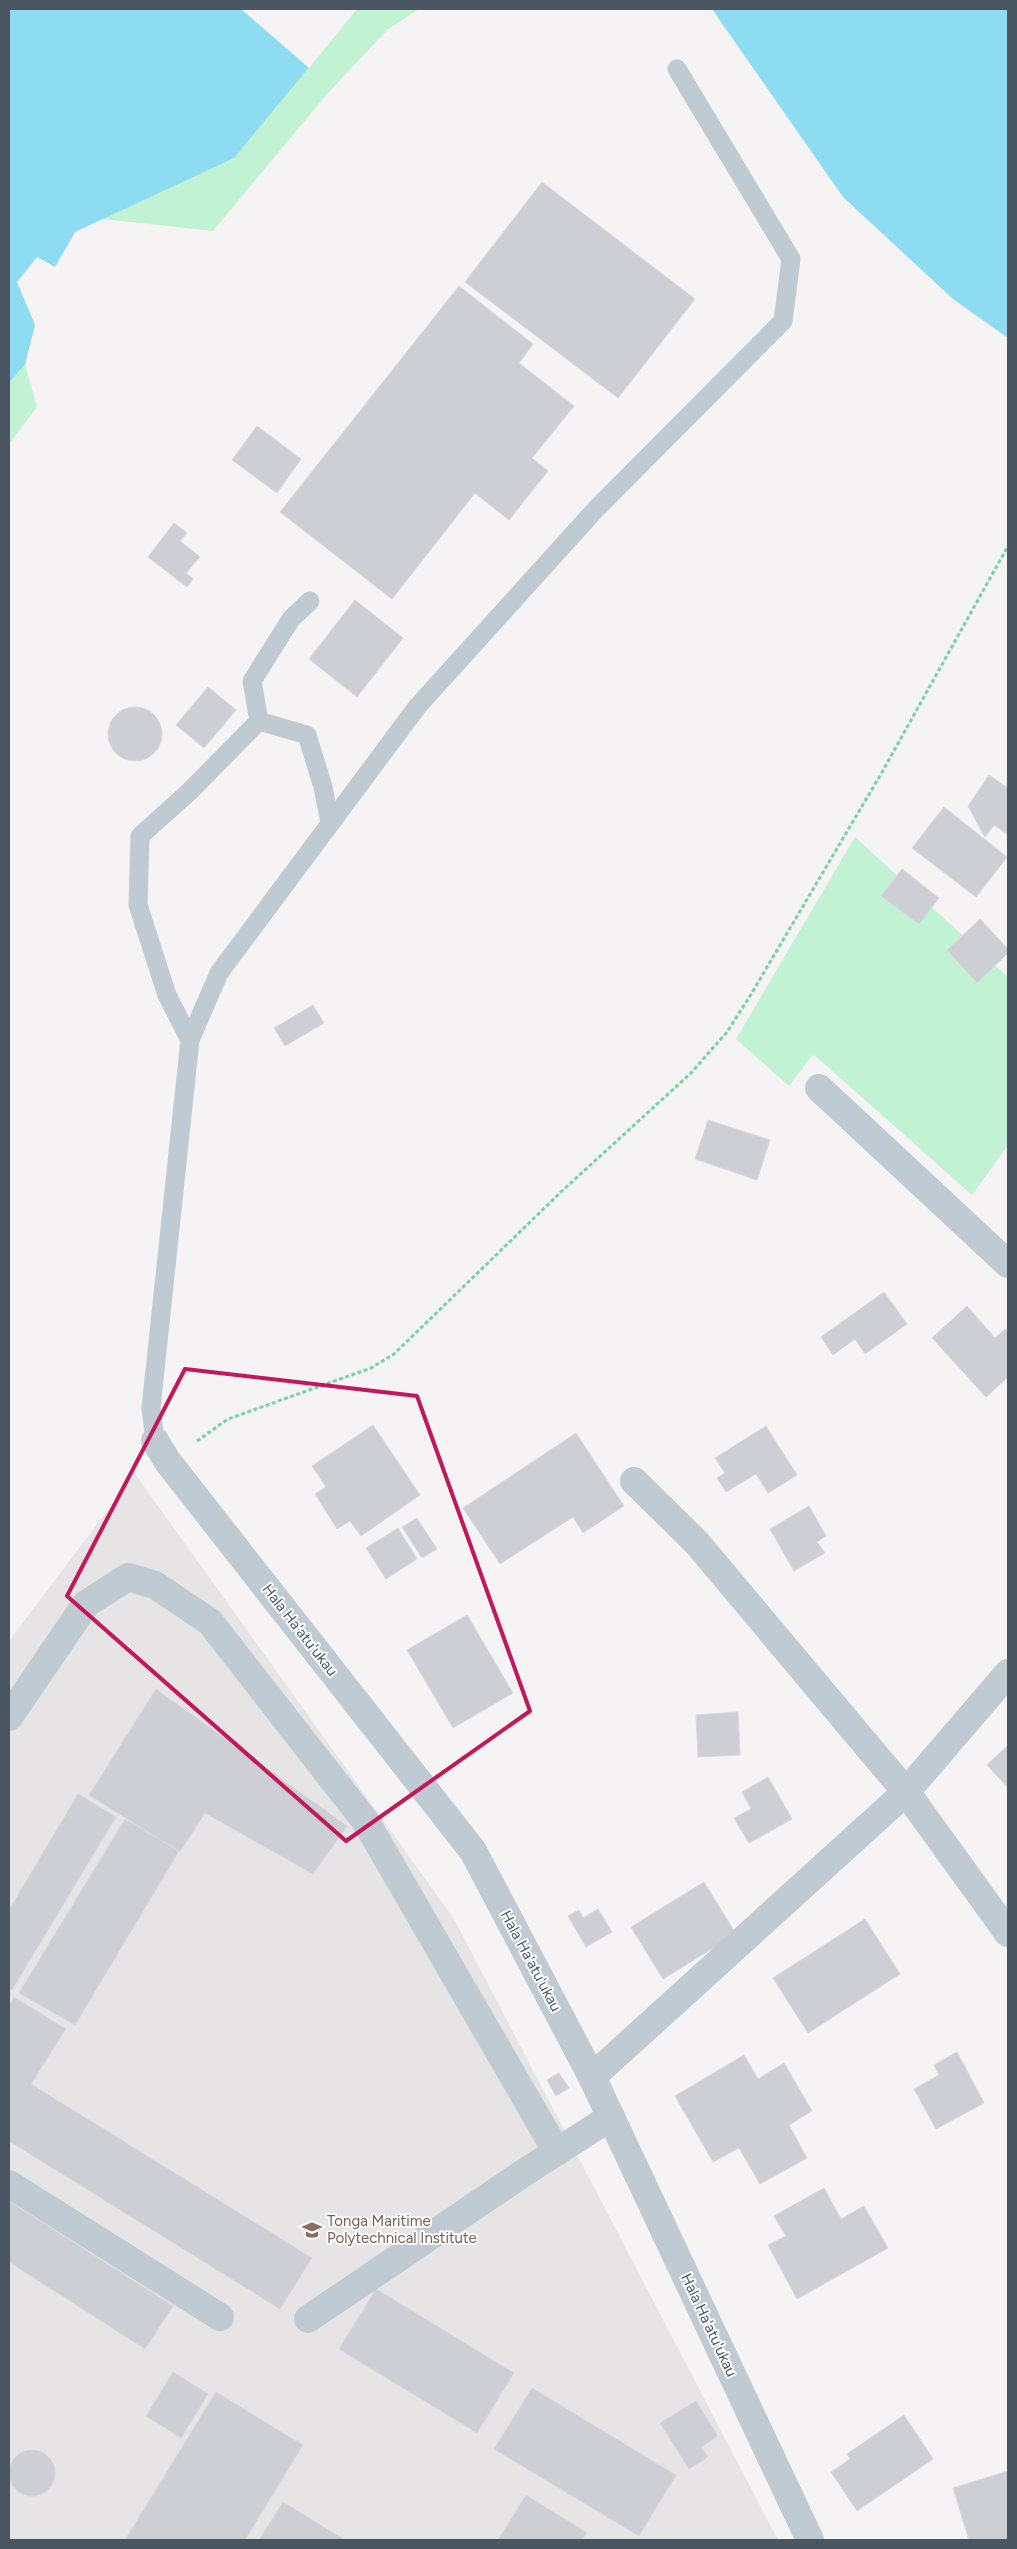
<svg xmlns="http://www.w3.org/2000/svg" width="1017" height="2549" font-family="Figtree,sans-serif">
<rect width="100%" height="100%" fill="#f5f3f3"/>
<polygon fill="#e6e4e5" points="135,1474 454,1919 778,2540 9,2540 9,1641"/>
<g fill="#c1f2d4">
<polygon points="357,9 419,9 388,29 327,94 213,231 103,219 309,68"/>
<polygon points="35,325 25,364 37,407 9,444 9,334"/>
<polygon points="855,837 1008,977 1008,1145 972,1195 813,1054 789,1086 736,1039"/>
</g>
<g fill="#8ddcf1">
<polygon points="9,9 357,9 234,158 75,232 55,267 37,257 17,282 35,325 25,364 9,383"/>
<polygon points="712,9 1008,9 1008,338 953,299 843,197"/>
</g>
<polygon fill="#f5f3f3" points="241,9 357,9 309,68"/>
<g fill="#cdcfd5" stroke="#d7d9de">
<polygon points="542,182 695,299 618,398 465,282"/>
<polygon points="459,286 533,344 519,363 574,406 532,458 548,471 509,520 475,493 392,599 280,512"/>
<polygon points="257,426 301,459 277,493 232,460"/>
<polygon points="174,523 187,533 180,541 200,557 186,573 193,579 187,587 148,557"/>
<polygon points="355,600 403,638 357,697 309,659"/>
<polygon points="208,687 236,710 204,748 176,725"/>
<circle cx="135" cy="734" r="27"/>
<polygon points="989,775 1008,788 1008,832 1007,834 994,825 985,837 968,806"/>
<polygon points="944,807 1007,857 976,897 912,848"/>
<polygon points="902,869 939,898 919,924 881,896"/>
<polygon points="980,919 1008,949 1008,953 977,983 947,950"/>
<polygon points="313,1005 324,1023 285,1046 274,1028"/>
<polygon points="708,1120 770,1140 757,1180 695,1159"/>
<polygon points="884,1292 907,1324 865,1354 855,1339 833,1355 821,1337"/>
<polygon points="967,1306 995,1338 1005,1329 1008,1333 1008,1377 986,1397 932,1338"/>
<polygon points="373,1425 420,1495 361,1536 350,1521 337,1529 315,1494 326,1487 312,1466"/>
<polygon points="766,1426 797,1475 768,1493 756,1474 726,1492 717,1478 725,1473 715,1458"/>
<polygon points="576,1433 624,1506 583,1533 573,1517 500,1564 463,1508"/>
<polygon points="809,1506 826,1536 817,1542 825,1553 794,1571 770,1529"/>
<polygon points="417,1518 437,1549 422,1558 402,1527"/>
<polygon points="398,1528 417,1559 386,1579 366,1548"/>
<polygon points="467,1615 513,1693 453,1728 407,1650"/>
<polygon points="156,1689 347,1826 313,1874 205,1813 180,1852 89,1795"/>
<polygon points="738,1712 740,1755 698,1757 696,1715"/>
<polygon points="1008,1745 1008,1788 987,1765"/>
<polygon points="768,1777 792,1819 749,1843 734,1818 751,1809 742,1792"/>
<polygon points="78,1794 116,1817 12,1990 9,1988 9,1910"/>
<polygon points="125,1819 179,1851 75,2025 19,1993"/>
<polygon points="704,1882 736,1934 663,1979 631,1927"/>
<polygon points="598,1909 612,1932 586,1947 568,1916 579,1910 583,1918"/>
<polygon points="865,1919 900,1974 808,2033 773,1978"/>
<polygon points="14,1997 66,2029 31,2084 312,2258 280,2309 9,2141 9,2006"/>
<polygon points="957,2052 984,2103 936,2129 914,2089 939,2075 934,2065"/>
<polygon points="744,2055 758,2079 784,2063 812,2111 789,2125 807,2158 760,2184 739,2148 713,2162 675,2096"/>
<polygon points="559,2073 569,2088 556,2096 547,2080"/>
<polygon points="824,2188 841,2219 864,2206 888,2248 797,2299 768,2245 786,2236 774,2216"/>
<polygon points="9,2201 173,2306 145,2349 9,2262"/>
<polygon points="376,2289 514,2373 477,2433 339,2349"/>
<polygon points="173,2372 208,2394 181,2438 146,2416"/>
<polygon points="532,2388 676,2475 639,2536 494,2449"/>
<polygon points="216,2392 303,2445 245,2540 125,2540"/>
<polygon points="696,2401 718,2436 701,2447 708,2457 689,2469 660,2423"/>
<polygon points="904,2415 933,2459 857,2511 831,2472 850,2459 847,2454"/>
<circle cx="32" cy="2473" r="23"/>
<polygon points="1008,2471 1008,2540 969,2540 953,2488"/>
<polygon points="526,2495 587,2533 582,2540 498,2540"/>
<polygon points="283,2502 345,2540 259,2540"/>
</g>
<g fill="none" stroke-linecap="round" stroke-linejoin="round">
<polyline stroke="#77d2a5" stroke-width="3" stroke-dasharray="4 2.5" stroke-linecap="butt" points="197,1441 228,1419 371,1368 394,1354 562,1191 691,1073 727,1032 750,996 881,774 1008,546"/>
<g stroke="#c0cad2" stroke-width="19">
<polyline points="259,721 252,681 291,619 310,601"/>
<polyline points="190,1040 167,995 138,905 140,836 189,792 259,721 307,735 323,787 330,823"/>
<polyline points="155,1441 151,1408 190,1040 219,973 417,707 596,509 783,321 791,259 677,69"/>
</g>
<g stroke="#c0cad2" stroke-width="28">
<polyline points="819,1088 1008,1264"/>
<polyline points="155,1441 168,1462 473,1851 592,2077 810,2540"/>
<polyline points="634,1481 697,1543 906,1792 1008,1673"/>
<polyline points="9,1717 86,1604 128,1577 155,1585 210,1622 366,1822 557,2152"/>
<polyline points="592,2077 906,1792 1008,1933"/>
<polyline points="9,2184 220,2317"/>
<polyline points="308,2319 525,2172 611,2117"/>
</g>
</g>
<path fill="none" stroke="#c2185b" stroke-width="4" stroke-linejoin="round" d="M185 1369 417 1396 530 1711 346 1841 67 1596Z"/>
<defs>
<symbol id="school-bare" viewBox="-9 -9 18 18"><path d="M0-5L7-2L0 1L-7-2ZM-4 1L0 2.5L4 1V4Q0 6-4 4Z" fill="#8d6e63" stroke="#fff" stroke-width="2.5" paint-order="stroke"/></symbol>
</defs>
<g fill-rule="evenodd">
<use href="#school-bare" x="298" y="2216" width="28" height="28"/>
</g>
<g text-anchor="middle" stroke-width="4" stroke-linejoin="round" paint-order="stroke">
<g font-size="15" fill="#495661" stroke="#fff">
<text transform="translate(300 1630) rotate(52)" y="5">Hala Ha'atu'ukau</text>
<text transform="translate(531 1961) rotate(62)" y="5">Hala Ha'atu'ukau</text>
<text transform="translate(709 2325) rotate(65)" y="5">Hala Ha'atu'ukau</text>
</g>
<g font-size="15" fill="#785e54" stroke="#fff" text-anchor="start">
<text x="327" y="2226">Tonga Maritime<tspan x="327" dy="17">Polytechnical Institute</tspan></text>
</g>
</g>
<rect width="1017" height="2549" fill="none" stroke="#495661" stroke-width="20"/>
</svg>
